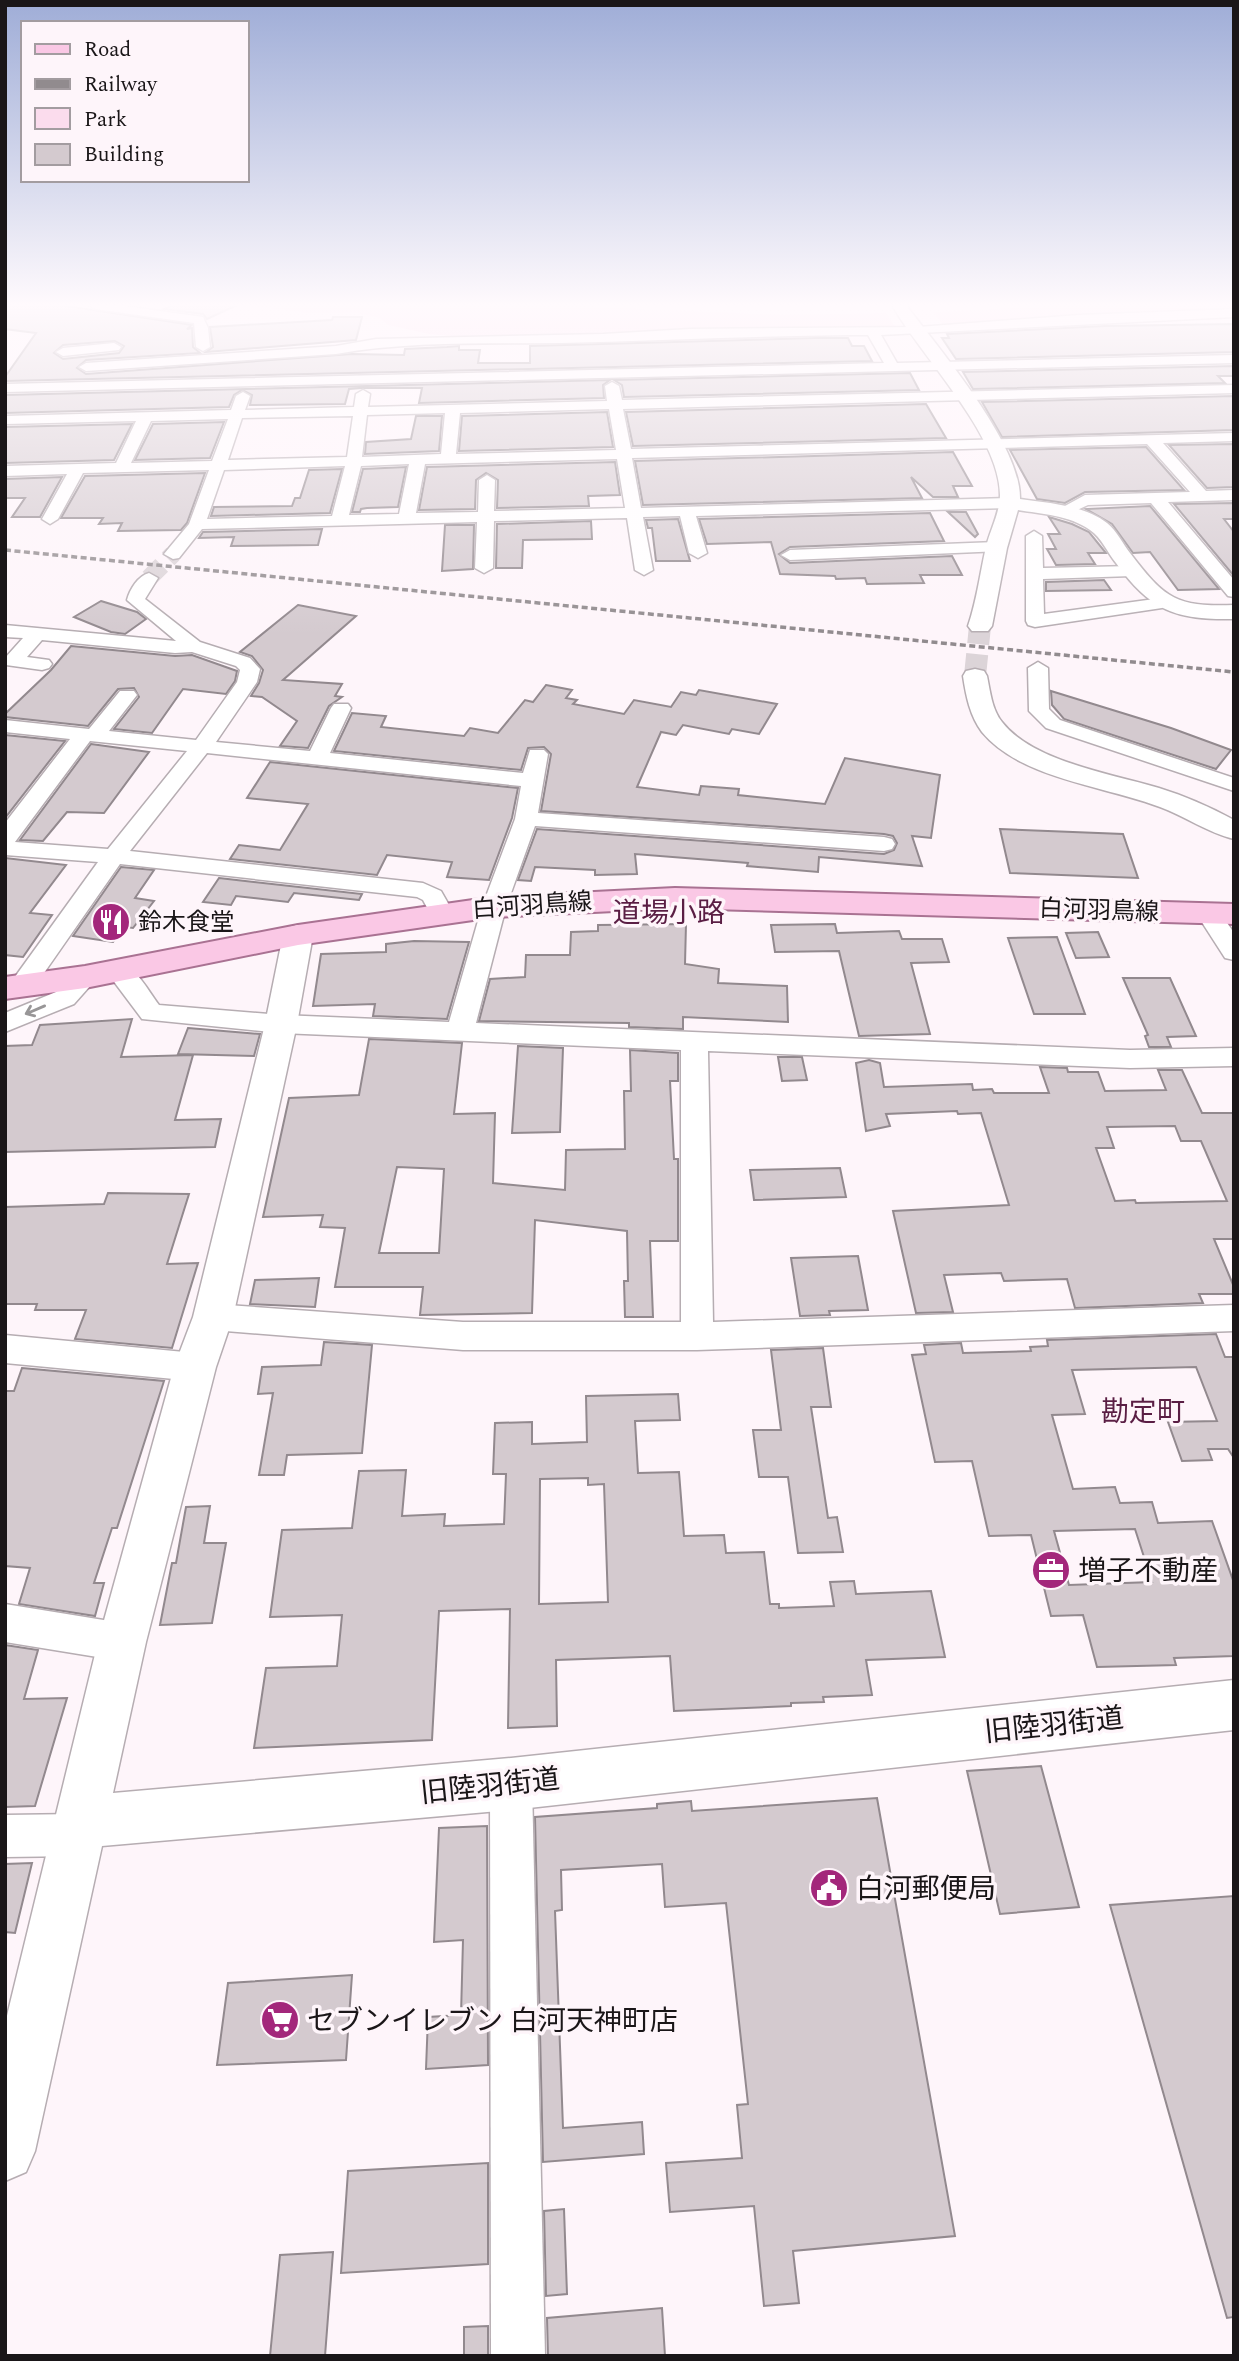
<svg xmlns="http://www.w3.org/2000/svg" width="1239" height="2361" font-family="Spectral,'Noto Sans JP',serif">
<rect width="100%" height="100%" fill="#fef5fa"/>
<g fill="#fbdced">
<polygon points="244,305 549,305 782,315 886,313 896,328 714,329 477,338 429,334 388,325 380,318 353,312 309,313"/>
<polygon points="1076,305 1234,305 1234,310 1113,313 944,327 934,312"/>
</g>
<g fill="#d4cacf" stroke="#92898e" stroke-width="2" fill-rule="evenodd">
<path d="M5 305H60L192 325 187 329 192 328 193 347 200 353 86 360 77 368 86 374 352 354 404 355 405 349 447 347 459 346V350H480L478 363H530V346L816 338H848L852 346H864L872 361 5 381V377L36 333 5 329ZM115 341 124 346 119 353 63 359 54 353 63 345Z"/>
<polygon points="173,305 237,305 207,319 203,314 164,309"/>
<polygon points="333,317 362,317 356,340 206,352 213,347 210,327 332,320"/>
<polygon points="1234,324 1234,352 956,359 942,338 949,338 947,334 1105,326"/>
<polygon points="1234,366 1234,376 1218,376 1225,383 973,389 963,372"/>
<polygon points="910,373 919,390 624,397 622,385 614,380"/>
<polygon points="610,380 603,385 604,398 419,403 422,388 362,388 349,389 345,404 250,405 252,395 242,390 234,395 229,407 5,413 5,395"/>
<polygon points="1234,396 1234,430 1002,437 982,402"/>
<polygon points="926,404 946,438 633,446 626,412"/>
<polygon points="607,412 613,447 459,451 462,416"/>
<polygon points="416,416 442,416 439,451 365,454 366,442 411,439"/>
<polygon points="224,422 210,458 135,460 153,424"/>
<polygon points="132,424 114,460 5,463 5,427"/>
<polygon points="1234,444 1234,487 1207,488 1169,445"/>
<polygon points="1146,447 1184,490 1085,492 1065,503 1037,499 1010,450"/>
<polygon points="953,452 972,486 953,486 958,497 933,497 911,477 922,498 643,505 635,461"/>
<polygon points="615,462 620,495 588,496 589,506 497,508 498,480 486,473 476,480 475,509 419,510 427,467"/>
<polygon points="406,467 398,507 367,508 361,509 360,512 352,512 363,469"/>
<polygon points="342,469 330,513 211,516 214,507 292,506 295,498 300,498 309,470"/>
<polygon points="205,473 187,523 181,530 118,531 122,523 99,524 103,518 61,518 85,476"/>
<polygon points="62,477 40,517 12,517 25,498 5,498 5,479"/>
<polygon points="1234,503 1234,519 1224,519 1234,532 1234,576 1174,504"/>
<polygon points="1150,506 1219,589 1178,590 1150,552 1133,553 1112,524 1086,509"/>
<polygon points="948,512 966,512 978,534 975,537"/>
<polygon points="930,513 944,541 790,547 779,554 790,563 952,556 962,575 920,575 924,583 867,584 865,578 836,579 835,576 780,574 771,542 707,544 699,519"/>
<polygon points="1049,517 1072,524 1089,532 1106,553 1088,553 1095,564 1056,565 1047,549 1056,549 1048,534 1060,534"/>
<polygon points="678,519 690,561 656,561 652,528 648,528 646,520"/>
<polygon points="591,521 592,539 523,540 522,568 496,568 497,524"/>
<polygon points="445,525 474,525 473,569 442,571"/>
<polygon points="322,529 318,545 231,546 234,537 199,538 203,532"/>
<polygon points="1104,580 1111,590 1046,591 1046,582"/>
<polygon points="101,601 137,612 146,619 125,634 111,632 74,617"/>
<polygon points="298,605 356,616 283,680 342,684 335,696 342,697 329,706 308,748 280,746 297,721 262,697 251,696 259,683 263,670 252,656 240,652"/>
<polygon points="71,646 175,656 192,655 237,671 235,681 226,694 183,689 152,733 114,729 139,697 134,688 118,689 88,726 5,717 5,714 51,670"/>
<polygon points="546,685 572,690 566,698 577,700 573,704 624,714 634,700 671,707 681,692 696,695 699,690 777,704 759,734 732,729 729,734 683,725 676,735 661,732 637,787 699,795 701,786 739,789 738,795 825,804 845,758 940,775 931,838 912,836 922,866 819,857 818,872 747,866 748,863 635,854 637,874 595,875 595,870 535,867 531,881 518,880 537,829 884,854 894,850 897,843 893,836 884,834 541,811 551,754 544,747 528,748 521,770 334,751 352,713 386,716 381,727 464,736 470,728 498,733 525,700 533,702"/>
<polygon points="1051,691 1171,728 1231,750 1216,769 1064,719 1052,705"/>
<polygon points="5,735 65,741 5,818"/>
<polygon points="91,744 149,752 104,813 67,812 43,841 20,840"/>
<polygon points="270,762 518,788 512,818 489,880 447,877 452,862 387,855 377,875 230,859 239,845 280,850 308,804 247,798"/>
<polygon points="1000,829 1123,834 1138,878 1010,873"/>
<polygon points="5,858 66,865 30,913 52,915 23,957 5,955"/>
<polygon points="121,867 154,870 135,898 154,901 133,928 126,927 113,942 73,936"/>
<polygon points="219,878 362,894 359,900 294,893 288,902 236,896 231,905 203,902"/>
<polygon points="686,924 685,964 719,969 718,983 787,986 788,1022 683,1017 683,1029 629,1027 629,1023 479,1021 490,979 525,977 526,955 570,955 571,932 598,931 598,925"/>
<polygon points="835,924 837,933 899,931 902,939 942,939 949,962 911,963 930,1034 859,1036 839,951 775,952 771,925"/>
<polygon points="1098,932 1109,957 1076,958 1066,933"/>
<polygon points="1057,937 1085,1014 1034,1014 1008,938"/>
<polygon points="414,941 469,942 447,1019 373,1016 375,1004 313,1006 321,954 386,952 386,944"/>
<polygon points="1123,978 1170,978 1196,1036 1167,1037 1171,1047 1149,1047 1145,1036 1148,1035"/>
<polygon points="132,1019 121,1057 193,1055 175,1120 221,1119 215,1147 5,1152 5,1046 32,1045 40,1025"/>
<polygon points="188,1028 260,1034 254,1056 178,1054"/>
<path d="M369 1039 462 1043 454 1114 495 1113 493 1183 565 1190 566 1150 625 1149 624 1091H631L630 1050 678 1053V1081H670L674 1159H678V1241H650L653 1317H625L624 1281H628L627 1231 535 1220 532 1313 420 1315 423 1287H335L345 1228 320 1227 323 1215 263 1217 289 1098 359 1095ZM397 1167 444 1169 439 1253H379Z"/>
<polygon points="518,1046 563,1048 560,1132 512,1133"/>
<polygon points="778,1057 802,1057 807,1080 782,1081"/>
<path d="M869 1060 880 1063 884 1087 972 1084 973 1090 992 1089 994 1093H1049L1040 1067 1067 1068 1068 1072H1098L1105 1091 1166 1090 1158 1070H1182L1202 1113H1234V1239H1214L1234 1287V1294H1199L1203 1303 1075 1308 1067 1279 1004 1281 1001 1273 944 1275 953 1312 916 1313 893 1211 1009 1205 981 1113 958 1114 957 1111 886 1114 890 1126 866 1131 856 1063ZM1175 1126 1181 1141H1201L1227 1201 1136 1203 1135 1200 1115 1201 1096 1148H1114L1107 1127Z"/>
<polygon points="840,1168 846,1197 754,1200 750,1170"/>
<polygon points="108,1193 189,1194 167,1264 198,1263 172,1348 75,1339 86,1310 35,1310 37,1304 5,1304 5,1207 104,1204"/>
<polygon points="858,1256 868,1310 829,1311 830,1315 800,1316 791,1258"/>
<polygon points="319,1278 315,1307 250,1304 255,1280"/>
<path d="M1216 1334 1225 1357H1234V1458L1228 1449H1208L1212 1460 1182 1461 1168 1422 1217 1421 1196 1367 1072 1370 1085 1414 1052 1415 1073 1489 1115 1487 1120 1503 1152 1502 1158 1523 1212 1521 1234 1583V1656L1174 1658 1176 1665 1097 1667 1083 1615 1051 1616 1031 1535 989 1536 972 1461 935 1462 912 1355 926 1354 924 1345 961 1343 963 1353 1031 1351 1030 1347 1048 1346 1047 1340ZM1135 1529 1152 1582 1069 1585 1054 1531Z"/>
<polygon points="324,1342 372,1345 362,1453 287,1455 284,1475 259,1475 273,1393 258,1394 262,1367 321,1365"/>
<polygon points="823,1348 831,1407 811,1407 828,1518 837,1517 843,1552 798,1553 788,1477 759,1477 753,1430 781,1430 771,1350"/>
<polygon points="22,1368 164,1381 117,1528 112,1528 94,1583 104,1583 95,1616 19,1604 30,1568 5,1566 5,1391 14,1391"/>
<path d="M678 1394 680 1420 635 1421 638 1473 679 1472 684 1536 724 1535 726 1553 764 1552 770 1604H779V1608L834 1606 830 1582 854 1581 856 1594 931 1591 945 1657 866 1660 872 1695 823 1697 824 1702 791 1703V1706L674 1711 670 1656 556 1660 557 1726 508 1728 510 1609 439 1611 432 1740 254 1748 266 1668 337 1666 342 1615 270 1617 282 1530 352 1528 359 1471 406 1470 402 1516 445 1514 444 1526 504 1524 506 1474H493L495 1423 532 1422V1444L587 1442 586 1396ZM588 1478V1485L604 1484 608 1602 539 1604 540 1479Z"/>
<polygon points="210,1506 204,1543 226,1543 212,1623 160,1625 172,1563 176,1563 186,1507"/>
<polygon points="5,1645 38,1650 24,1699 67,1698 35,1806 5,1807"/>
<polygon points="1041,1766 1079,1907 1000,1914 967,1771"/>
<polygon points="877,1798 955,2236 793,2251 799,2303 764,2306 754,2206 670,2212 666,2163 742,2158 737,2105 748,2104 726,1903 665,1907 662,1864 561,1870 562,1910 555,1911 563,2128 642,2122 644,2154 543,2162 535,1817 657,1808 657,1804 691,1801 692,1811"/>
<polygon points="487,1826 488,2065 426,2069 428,2017 461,2015 463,1940 434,1942 439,1828"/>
<polygon points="32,1863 15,1933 5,1932 5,1864"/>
<polygon points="1234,1896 1234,2317 1227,2318 1110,1905"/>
<polygon points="352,1975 346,2060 217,2065 228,1983"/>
<polygon points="488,2163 488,2264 341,2273 348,2171"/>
<polygon points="564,2209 567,2294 546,2296 544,2211"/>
<polygon points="333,2252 325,2356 270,2356 280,2255"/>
<polygon points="662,2308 665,2356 548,2356 547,2318"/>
<polygon points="488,2326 488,2356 464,2356 464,2327"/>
</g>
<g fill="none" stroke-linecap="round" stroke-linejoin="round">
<polyline stroke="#dcd4d8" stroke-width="18" stroke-dasharray="18 9" stroke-linecap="butt" points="149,578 173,554"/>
<polyline stroke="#dcd4d8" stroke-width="22" stroke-dasharray="22 10" stroke-linecap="butt" points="975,676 980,626"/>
<defs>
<g id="minor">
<polygon points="89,305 117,305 203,317 208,328 210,347 203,351 196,347 194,323 95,309"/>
<path d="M1234 309V317L881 335 897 363 1234 355V363L5 392V384L884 363 868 335H853C755 336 657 341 560 343 485 344 409 341 336 354L86 371 79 367 86 363 336 346 376 339 603 334 690 329 918 327 1079 315Z"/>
<polygon points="114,343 121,347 119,350 63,356 56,352 63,348"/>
<path d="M612 382 619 386 622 400 1234 385V393L623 409 631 449 1234 433V441L1163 443 1206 491 1234 490V500L1168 502 1234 580V597L1228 596 1151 503 1088 505 1062 517 1054 512 1085 495 1190 492 1147 444 632 458 641 508 1009 498 1017 503 1009 508 696 516 707 553 698 558 689 553 680 516 643 517 653 570 644 575 635 570 627 518 494 521 493 568 484 573 475 568 477 522 202 529 179 558 173 559 164 554 189 524 209 470 83 473 58 519 50 524 42 519 67 474 5 476V466L116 463 136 421 5 424V416L231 410 236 396 243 392 250 396 245 410 354 407 356 394 363 390 370 394 368 407 607 401 605 386ZM609 409 616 450 456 454 460 413ZM445 413 441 454 362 457 367 415ZM353 416 347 457 228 460 242 418ZM228 419 212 461 131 463 151 421ZM617 459 625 508 494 511 495 480 487 475 479 480 478 512 416 513 425 464ZM409 464 399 514 349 515 361 466ZM345 466 332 516 207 519 224 470Z"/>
<polygon points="1034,531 1042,536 1043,568 1132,566 1141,571 1132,576 1043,579 1044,614 1162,598 1171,603 1162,608 1035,627 1028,625 1026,621 1026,536"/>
<polygon points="996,542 1002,543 1005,547 1002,551 790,560 781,555 790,550"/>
<path d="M149 573 158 578 145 599 200 642 250 658 260 669 257 682 216 742 310 751 331 708 334 704H348L351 708 330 753 523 773 530 750H544L548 754 538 813 884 837 892 839 895 844 892 849 884 851 535 826 506 907 476 1023 1130 1050 1234 1048V1066L1130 1068 708 1051 713 1322 1234 1305V1331L697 1350H463L213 1330 202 1326 197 1317 202 1308 213 1304 463 1322H681V1050L281 1033 142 1019 106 971 110 965C133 959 146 988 159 1005L281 1015 449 1022 482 907 515 819 521 786 207 753 130 851 423 883 441 891 453 912 450 917 441 920 432 917 423 900 417 897 120 864 30 993 21 995 12 993 8 987 12 981 98 862 5 855V823L70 739 5 732V720L89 729 120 691H134L137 695 109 731 196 740 237 682 240 670 236 666 192 652 175 653 42 640 27 657 49 660 52 664 49 668 42 670 6 665 5 658 23 638 5 637V625L176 641 127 600C130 589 138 576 149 573ZM90 741 187 751 108 849 15 842Z"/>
<polygon points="1038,662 1048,668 1049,709 1060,720 1234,778 1234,791 1046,728 1029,711 1028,668"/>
<polygon points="1208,905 1217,908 1234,933 1234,960 1225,958 1196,913 1199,908"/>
<polygon points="85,969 94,971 98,977 74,1004 5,1032 5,1013 56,992 76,971"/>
<polygon points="5,1335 195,1353 207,1357 212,1367 207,1377 195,1381 5,1363"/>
<polygon points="5,1604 122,1623 136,1628 142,1642 136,1656 122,1661 5,1642"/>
<polygon points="511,1763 526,1769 532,1784 545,2356 491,2356 490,1784 496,1769"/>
<polygon points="78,1814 93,1820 99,1835 93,1850 78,1856 5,1857 5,1815"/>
</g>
<g id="tertiary">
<path d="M892 305H906C939 349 1021 444 1020 499 1048 503 1084 505 1107 523 1117 531 1123 544 1130 553 1165 599 1176 607 1234 605V619C1175 620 1151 611 1116 563 1107 552 1101 537 1090 530 1069 515 1042 514 1018 510L1007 548 992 626 988 631H972L968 626C977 600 980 573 986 547 990 530 1000 513 1000 495 1000 435 920 355 892 305Z"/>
<path d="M975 669 984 671 987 676C990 691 992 710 1002 722 1033 762 1113 774 1159 788 1185 796 1210 807 1234 820V839C1208 833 1185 816 1160 807 1105 786 1021 779 982 732 970 716 966 696 963 676L966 671Z"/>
<polygon points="298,925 309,928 313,935 297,1024 233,1317 216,1367 146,1642 113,1793 511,1758 1234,1680 1234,1730 511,1810 102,1846 35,2151 26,2172 5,2181 5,2024 98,1642 174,1367 193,1317 265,1024 283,935 287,928"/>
</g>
<polygon id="primary" points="675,888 1234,904 1234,924 675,908 494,917 298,945 85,988 5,999 5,977 85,966 298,925 494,897"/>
</defs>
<use href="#minor" stroke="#b6adb2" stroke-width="3"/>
<use href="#tertiary" stroke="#b6adb2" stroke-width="3"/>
<use href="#primary" stroke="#a97292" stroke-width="4"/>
<use href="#minor" fill="#fff" fill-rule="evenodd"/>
<use href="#tertiary" fill="#fff" fill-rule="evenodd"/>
<use href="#primary" fill="#fac8e5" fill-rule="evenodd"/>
<polyline stroke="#918b8e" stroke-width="3.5" stroke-dasharray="6 3.5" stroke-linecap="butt" points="5,550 1234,672"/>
</g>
<defs><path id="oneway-shaft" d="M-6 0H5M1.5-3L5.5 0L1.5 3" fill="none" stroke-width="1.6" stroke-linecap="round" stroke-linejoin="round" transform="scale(1.75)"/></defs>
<use stroke="#989697" href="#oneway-shaft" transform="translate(35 1010) rotate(157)"/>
<linearGradient id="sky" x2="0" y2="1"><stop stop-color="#9fadd7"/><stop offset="0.48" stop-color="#fffafd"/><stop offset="1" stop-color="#fffafd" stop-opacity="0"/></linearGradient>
<rect width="1239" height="635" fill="url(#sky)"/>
<defs>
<symbol id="restaurant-disc" viewBox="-11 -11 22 22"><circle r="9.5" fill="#a3277b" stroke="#fef5fa"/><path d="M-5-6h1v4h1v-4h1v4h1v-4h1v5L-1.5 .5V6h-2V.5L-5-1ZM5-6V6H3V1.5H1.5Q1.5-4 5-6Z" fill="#fff"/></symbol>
<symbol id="office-disc" viewBox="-11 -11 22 22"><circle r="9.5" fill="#a3277b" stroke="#fef5fa"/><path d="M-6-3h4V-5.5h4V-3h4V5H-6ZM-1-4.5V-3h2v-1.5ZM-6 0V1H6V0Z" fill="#fff"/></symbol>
<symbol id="civic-disc" viewBox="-11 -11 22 22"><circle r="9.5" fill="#a3277b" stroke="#fef5fa"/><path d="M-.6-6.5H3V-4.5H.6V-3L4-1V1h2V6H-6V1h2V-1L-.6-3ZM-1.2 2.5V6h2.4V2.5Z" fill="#fff"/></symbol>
<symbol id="supermarket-disc" viewBox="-11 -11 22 22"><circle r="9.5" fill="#a3277b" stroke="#fef5fa"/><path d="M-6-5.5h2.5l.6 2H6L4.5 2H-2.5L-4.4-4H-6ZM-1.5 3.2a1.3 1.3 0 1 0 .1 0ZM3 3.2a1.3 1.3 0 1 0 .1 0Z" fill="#fff"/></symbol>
</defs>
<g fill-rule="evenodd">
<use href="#restaurant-disc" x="89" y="900" width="44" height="44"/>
<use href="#office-disc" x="1029" y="1548" width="44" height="44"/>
<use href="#civic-disc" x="807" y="1866" width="44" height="44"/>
<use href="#supermarket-disc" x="258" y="1998" width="44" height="44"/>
</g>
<g text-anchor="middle" stroke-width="7" stroke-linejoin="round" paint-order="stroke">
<g font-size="24" fill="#1a1618" stroke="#fef5fa">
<text transform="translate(532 905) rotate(-4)" y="8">白河羽鳥線</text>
<text transform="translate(1099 910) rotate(2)" y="8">白河羽鳥線</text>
</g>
<g font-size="24" fill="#1a1618" stroke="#fef5fa" text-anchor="start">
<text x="138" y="930">鈴木食堂</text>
</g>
<g font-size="28" fill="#5a1e44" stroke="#fef5fa">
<text x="669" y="922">道場小路</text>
<text x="1143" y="1421">勘定町</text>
</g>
<g font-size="28" fill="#1a1618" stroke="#fef5fa" text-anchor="start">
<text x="1078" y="1580">増子不動産</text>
<text x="856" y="1898">白河郵便局</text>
<text x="307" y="2030">セブンイレブン 白河天神町店</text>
</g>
<g font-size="28" fill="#1a1618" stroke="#fef5fa">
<text transform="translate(1054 1724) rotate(-6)" y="10">旧陸羽街道</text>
<text transform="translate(490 1785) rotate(-6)" y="10">旧陸羽街道</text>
</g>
</g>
<rect width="1239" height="2361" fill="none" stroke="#1a1618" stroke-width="14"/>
<rect x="21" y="21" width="228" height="161" fill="#fef5fa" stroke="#a39ca0" stroke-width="2"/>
<rect x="35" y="44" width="35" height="10" fill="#fac8e5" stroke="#a39ca0" stroke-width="2"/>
<text x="84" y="56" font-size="21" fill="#1a1618">Road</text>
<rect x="35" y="79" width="35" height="10" fill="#918b8e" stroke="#a39ca0" stroke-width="2"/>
<text x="84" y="91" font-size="21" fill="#1a1618">Railway</text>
<rect x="35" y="108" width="35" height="21" fill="#fbdced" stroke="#a39ca0" stroke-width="2"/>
<text x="84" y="126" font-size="21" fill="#1a1618">Park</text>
<rect x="35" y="144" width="35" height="21" fill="#d4cacf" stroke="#a39ca0" stroke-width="2"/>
<text x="84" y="161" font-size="21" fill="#1a1618">Building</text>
</svg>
